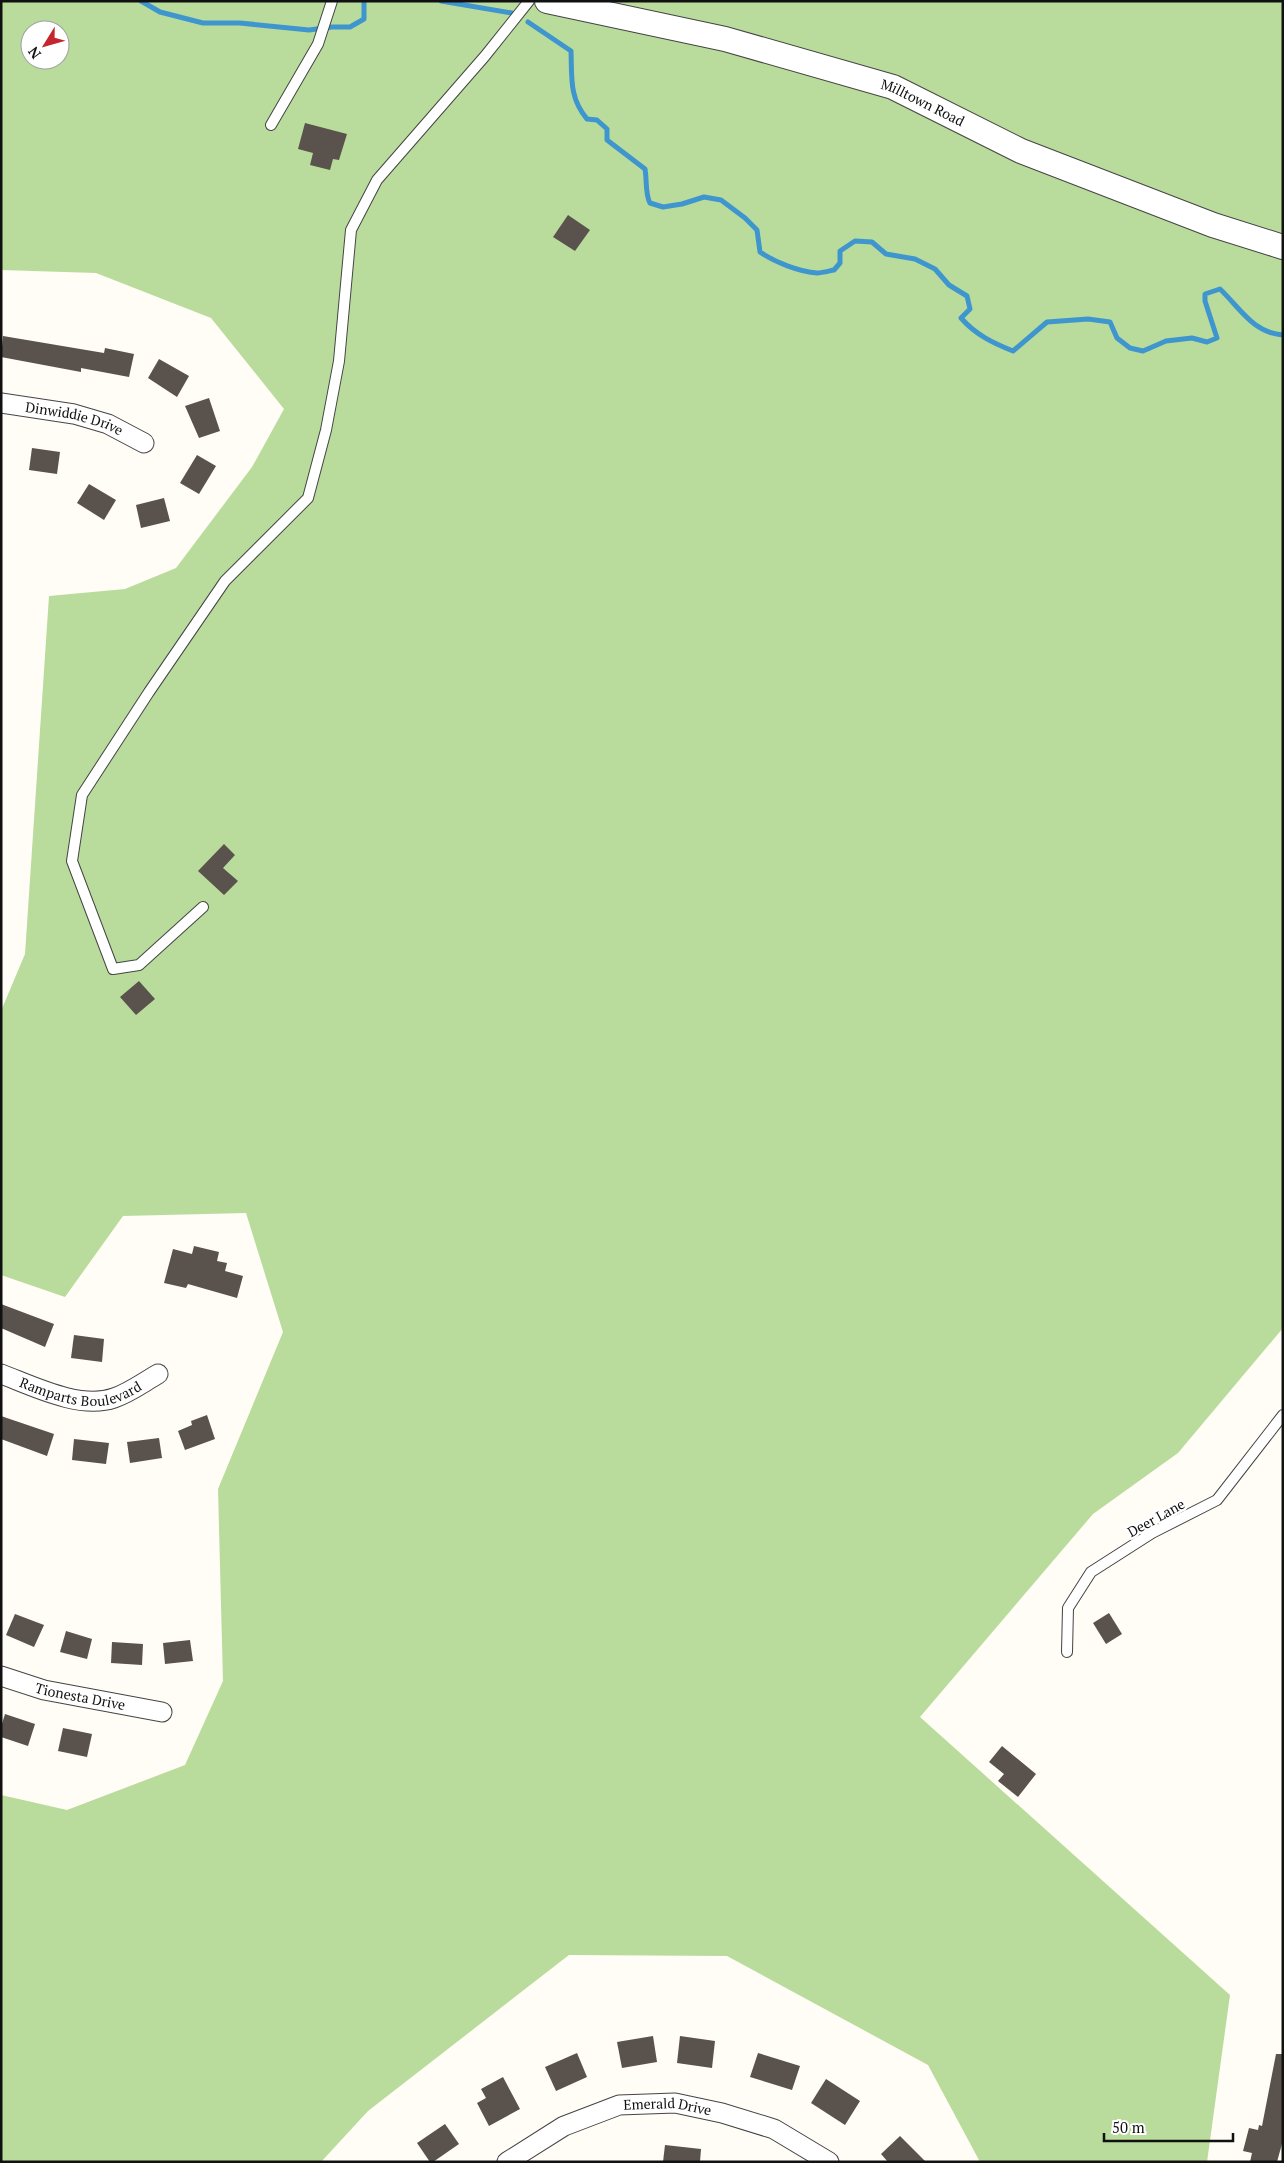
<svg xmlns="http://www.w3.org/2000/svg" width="1284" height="2163" font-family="'PT Serif',serif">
<rect width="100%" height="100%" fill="#fffdf5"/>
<path fill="#b9dc9c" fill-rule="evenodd" d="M1 1H1281L1283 9V1328L1178 1453 1093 1514 920 1717 1230 1995 1207 2162H980L928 2065 727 1956 569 1955 368 2111 321 2162H1V1795L67 1810 185 1765 223 1681 218 1489 283 1332 246 1213 123 1216 65 1297 1 1275V1011L25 954 49 596 125 589 176 568 252 467 284 409 211 318 96 273 1 270ZM30 30H60V60H30Z"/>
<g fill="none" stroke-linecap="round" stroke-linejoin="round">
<g stroke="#3f96cf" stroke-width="5">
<polyline points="141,1 160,12 203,23 240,23 309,30 332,27 350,27 364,19 364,1"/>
<polyline points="441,1 512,13"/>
<path d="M528 22 571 51C572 77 569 98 587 119L597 120 607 129V140L645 169C647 180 645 194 650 203L663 207 682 204 704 197 721 200 745 218 757 230 760 252C774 262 800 272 817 273 822 273 829 271 834 270L840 263V251L855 241 872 242 886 254 915 259 935 269 949 285 967 296 970 309 961 318C976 335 993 343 1013 351L1047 322 1088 319 1110 322 1117 338 1130 348 1143 351 1166 341 1192 338 1207 342 1217 338 1205 301V294L1220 289C1240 308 1253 333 1283 335"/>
</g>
</g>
<g fill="#5a524d">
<polygon points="305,123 347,134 339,160 333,159 330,170 310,165 313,153 298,149"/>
<polygon points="568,215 590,230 575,251 553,237"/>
<polygon points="3,336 104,353 105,348 134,354 129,377 81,368 81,372 1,357"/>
<polygon points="159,359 189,376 177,397 148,378"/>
<polygon points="209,398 220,431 199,438 185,406"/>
<polygon points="32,448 60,452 57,474 29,470"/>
<polygon points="197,455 216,466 199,494 180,483"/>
<polygon points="89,484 116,500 104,520 77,503"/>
<polygon points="164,498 170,521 141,528 136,505"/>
<polygon points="224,844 235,855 223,868 238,881 224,895 198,871"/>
<polygon points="139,981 155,999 136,1015 120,997"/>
<polygon points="194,1246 219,1252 217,1261 227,1263 225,1271 243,1276 237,1298 188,1284 186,1288 164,1283 173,1249 192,1254"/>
<polygon points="1,1304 54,1324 45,1347 1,1328"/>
<polygon points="74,1335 104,1339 102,1362 71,1358"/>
<polygon points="207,1415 215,1439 185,1450 178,1431 192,1425 191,1421"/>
<polygon points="1,1416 54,1434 47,1456 1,1439"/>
<polygon points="159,1438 162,1458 130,1463 127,1442"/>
<polygon points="74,1439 109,1443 106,1464 72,1460"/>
<polygon points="1109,1613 1122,1634 1106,1644 1093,1623"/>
<polygon points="15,1614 44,1625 34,1647 6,1635"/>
<polygon points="66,1631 92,1639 87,1659 60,1652"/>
<polygon points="190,1640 193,1661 165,1664 163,1643"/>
<polygon points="112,1642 143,1644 142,1665 111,1663"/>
<polygon points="5,1714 35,1724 28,1746 1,1737 1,1727"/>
<polygon points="63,1728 92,1734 87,1757 58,1751"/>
<polygon points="1002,1746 1036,1774 1018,1797 998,1781 1004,1774 989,1762"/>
<polygon points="653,2036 657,2062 622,2068 617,2042"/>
<polygon points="680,2036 715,2041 712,2068 677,2063"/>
<polygon points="577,2053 587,2077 556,2091 545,2067"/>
<polygon points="758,2053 800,2066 792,2090 750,2077"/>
<polygon points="1276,2054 1283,2054 1283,2140 1277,2162 1250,2162 1252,2153 1243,2151 1249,2128 1258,2130 1259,2125 1262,2126"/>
<polygon points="503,2077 520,2109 489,2126 477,2103 486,2098 481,2089"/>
<polygon points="826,2079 860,2101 845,2125 811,2103"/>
<polygon points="445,2124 459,2144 433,2162 430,2162 417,2143"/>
<polygon points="900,2136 926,2162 888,2162 881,2154"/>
<polygon points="665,2145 701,2149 700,2162 663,2162"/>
</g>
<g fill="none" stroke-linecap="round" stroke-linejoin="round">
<defs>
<g id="service">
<polyline points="271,125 318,44 332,1"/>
<polyline points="203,907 139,965 113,969 72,861 82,795 149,692 225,581 308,498 326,430 339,361 351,230 377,180 485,56 529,1"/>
<polyline points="1067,1652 1068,1608 1091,1572 1152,1533 1217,1500 1283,1415"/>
</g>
<g id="minor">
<path id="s1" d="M1 403 74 414 108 424 144 443"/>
<path id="s2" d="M1 1374C33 1386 80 1410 114 1398 129 1393 144 1382 158 1374"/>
<path id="s3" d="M1 1676 44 1690 162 1712"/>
<path id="s4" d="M507 2162 564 2126 619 2105 675 2103 722 2113 774 2129 829 2162"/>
</g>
<g id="tertiary">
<path id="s5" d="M547 1 725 39 893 87 1021 151 1213 225 1283 247"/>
</g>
</defs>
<use href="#service" stroke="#444" stroke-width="12"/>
<use href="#minor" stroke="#444" stroke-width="21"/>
<use href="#tertiary" stroke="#444" stroke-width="26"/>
<use href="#service" stroke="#fff" stroke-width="10"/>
<use href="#minor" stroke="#fff" stroke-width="19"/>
<use href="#tertiary" stroke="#fff" stroke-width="24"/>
</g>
<g text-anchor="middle" stroke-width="5" stroke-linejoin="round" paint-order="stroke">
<g font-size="14" fill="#111" stroke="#fff">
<text dy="5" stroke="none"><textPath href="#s5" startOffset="390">Milltown Road</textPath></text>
<text dy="5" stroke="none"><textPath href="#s1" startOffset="75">Dinwiddie Drive</textPath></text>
<text dy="5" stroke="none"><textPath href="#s2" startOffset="84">Ramparts Boulevard</textPath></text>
<text transform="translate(1156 1518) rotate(-29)" y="5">Deer Lane</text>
<text dy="5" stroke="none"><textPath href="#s3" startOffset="82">Tionesta Drive</textPath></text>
<text dy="5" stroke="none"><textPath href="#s4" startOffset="175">Emerald Drive</textPath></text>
</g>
</g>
<rect width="1284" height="2163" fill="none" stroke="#111111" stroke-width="5"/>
<g transform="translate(45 45) rotate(233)"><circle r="24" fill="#ffffff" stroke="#a0a0a0"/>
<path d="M0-4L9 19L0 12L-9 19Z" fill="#c4262e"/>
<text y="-8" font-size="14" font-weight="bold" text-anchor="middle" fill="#111111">N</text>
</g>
<path d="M1104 2133v8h129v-8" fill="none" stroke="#111111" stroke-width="2.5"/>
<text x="1112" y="2133" font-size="15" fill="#111111" stroke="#ffffff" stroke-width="4" paint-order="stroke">50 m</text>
</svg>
